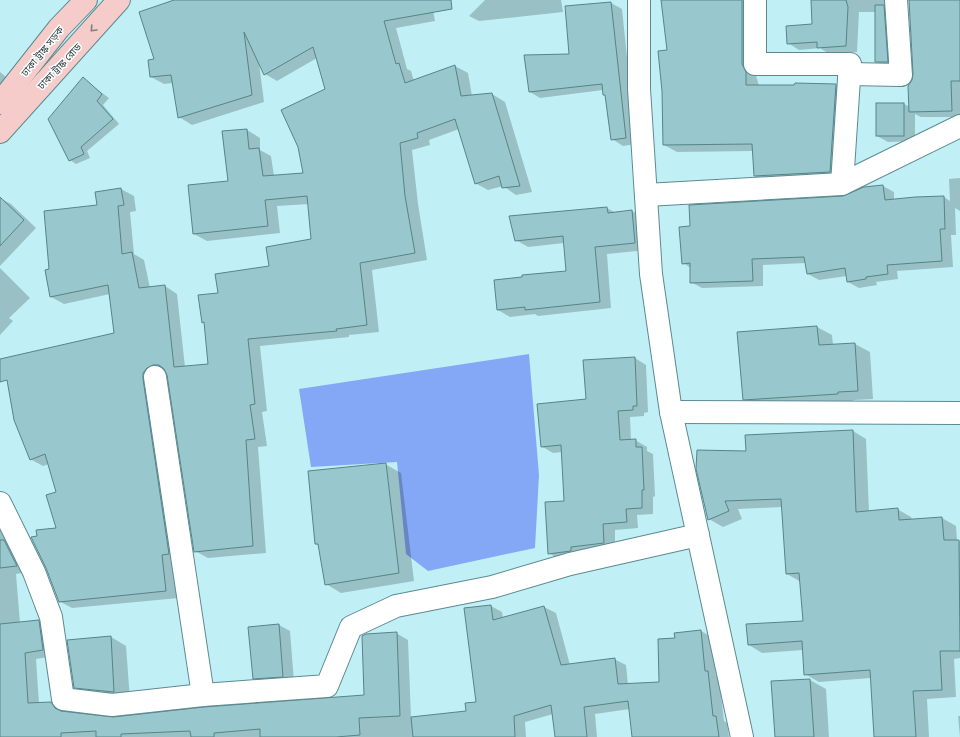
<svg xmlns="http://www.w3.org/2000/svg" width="960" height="737" font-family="'Open Sans','Noto Sans Bengali',sans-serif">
<rect width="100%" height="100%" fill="#c0f0f6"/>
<polygon fill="#84a8f5" points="529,354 539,475 535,548 428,571 406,554 397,462 311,467 299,389"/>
<g fill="#0003">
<polygon points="177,0 431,0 435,21 396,28 407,69 411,71 414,81 455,66 468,73 472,96 492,94 505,102 532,192 516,195 503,186 488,190 475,183 459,129 429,140 430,145 412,150 418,204 427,260 372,270 379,332 349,335 349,337 260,346 267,411 262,412 267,446 258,447 266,553 208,558 195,551 168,375 166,371 160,374 179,598 72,608 59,601 38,537 57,528 57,492 49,464 43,466 30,459 116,334 110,294 64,304 51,297 50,270 98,206 121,189 134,196 136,211 130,212 134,254 144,260 150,288 165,286 177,294 185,367 209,364 205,323 203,322 219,293 270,267 312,240 309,204 277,206 280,233 207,241 194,234 229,182 223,132 247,130 260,138 260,150 271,156 274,176 304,173 326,90 317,58 277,81 265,74 259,63 264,102 192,125 179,117 173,83 164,84 151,77 150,61 156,60"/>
<polygon points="485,0 561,0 563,12 479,21 469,16"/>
<polygon points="662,0 742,0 755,7 755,72 759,86 836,85 849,93 843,179 767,183 755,176 753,151 677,152 664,145 668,50"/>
<polygon points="812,0 896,0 898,68 887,68 876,61 876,12 859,12 857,52 829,54 820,48 799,50 788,43 813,25"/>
<polygon points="910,0 960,0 960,117 921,117 915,114 915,141 888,142 877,136 877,104 904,104 910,107 914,74"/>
<polygon points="611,3 622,9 636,144 623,146 612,139 606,96 603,94 603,90 540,98 530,92 570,55 566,7"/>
<polygon points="0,72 11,81 0,96"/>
<polygon points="83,79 109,98 103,105 119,124 87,151 90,158 76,164 70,160"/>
<polygon points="960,178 960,211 955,208 956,235 951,235 953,267 897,271 898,279 876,282 877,285 859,288 848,282 847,276 819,280 808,274 806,263 763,265 763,286 702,288 691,282 691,268 683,263 843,197 883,186 894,192 894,200 944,197 950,201 949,179"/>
<polygon points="0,198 11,204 36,228 0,266"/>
<polygon points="607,208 616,213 632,211 644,218 647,250 607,254 611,308 538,316 535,314 510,317 498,310 567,272 564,243 528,247 516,240"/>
<polygon points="0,268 30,298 9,318 13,321 0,335"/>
<polygon points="817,327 832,335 833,345 855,344 870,352 873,399 853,400 853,403 759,408 744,399"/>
<polygon points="635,358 646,365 648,412 644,413 644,416 630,417 631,440 635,440 647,447 647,451 653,454 655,496 653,497 653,514 637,515 638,528 615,530 615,550 560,560 549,553 565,502 562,452 553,453 541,446 587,400"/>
<polygon points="853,431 866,439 869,512 897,509 911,517 912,520 942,518 956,526 957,541 960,541 960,658 954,659 956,697 927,699 929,737 875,737 871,678 819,682 805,674 803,650 762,653 749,645 804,622 801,582 787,574 782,507 738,509 742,519 723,527 709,519 747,452"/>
<polygon points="385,464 401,473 414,581 341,593 326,584 320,546 316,544"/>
<polygon points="0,516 5,527 7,542 15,547 28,572 16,574 20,623 39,621 50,628 54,656 36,659 39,704 51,703 62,710 64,713 113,718 365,696 396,633 408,640 411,718 467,712 477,703 491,606 502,612 503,618 544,607 556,613 570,665 614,659 626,665 628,685 660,683 676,639 701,631 712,637 716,676 719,678 724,721 727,723 729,737 633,737 630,709 595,714 597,737 556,737 553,714 525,722 526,737 0,737"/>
<polygon points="279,625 290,631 294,682 264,684 254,678"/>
<polygon points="111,637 126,646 130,700 91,696 75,687"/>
<polygon points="810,680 826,689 829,737 776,737"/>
<polygon points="958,716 960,716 960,737"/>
</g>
<g fill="#98c8cd" stroke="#568489">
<polygon points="174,0 451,0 452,9 384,21 396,64 399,63 405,83 455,65 461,96 492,93 520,186 502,188 499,176 475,184 455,119 417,133 418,138 400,143 405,196 415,253 360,263 367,325 336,329 337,331 248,339 255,404 250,405 255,439 246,440 253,546 194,552 167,375 164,369 159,365 153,365 147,368 143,373 143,379 169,554 162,555 166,591 59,602 46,568 31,537 37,536 36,530 56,528 46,495 56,492 45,454 30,460 14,420 7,380 0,382 0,359 114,333 108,285 50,297 45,270 49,269 44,211 97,205 95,192 121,188 124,205 118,206 122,254 132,252 139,288 165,285 174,367 208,364 204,322 202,323 198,295 218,293 215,274 269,266 266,247 311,239 307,196 265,200 268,226 193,234 188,185 228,181 222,131 247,129 249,149 259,148 263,176 303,173 298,147 281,110 325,89 313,47 264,75 244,32 252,95 178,118 171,75 150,77 148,60 154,59 139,12"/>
<polygon points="661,0 742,0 742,64 746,72 746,85 794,85 795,83 836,84 830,172 754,176 752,144 663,145 662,91 658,51 667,50"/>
<polygon points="811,0 846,0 848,7 846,46 817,48 817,42 787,44 786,26 812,24"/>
<polygon points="909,0 960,0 960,81 951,81 952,111 909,112 908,86 912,80 913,74"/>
<polygon points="611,2 626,138 611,140 605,95 603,95 602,84 529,92 524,55 569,54 565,6"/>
<polygon points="875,5 884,5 888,62 875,62"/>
<polygon points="83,77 102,94 97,101 113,119 81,147 84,154 69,161 48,119"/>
<rect x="876" y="103" width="28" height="33"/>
<polygon points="883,185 885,200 915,197 944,196 945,229 940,229 942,261 887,265 888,274 866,277 866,279 847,282 845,268 807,274 804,257 752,259 753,281 690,283 690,263 682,264 679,227 690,226 689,205 843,196 864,187"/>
<polygon points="0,197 24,220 0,246"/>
<polygon points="607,207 608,213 632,210 635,243 595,247 600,302 525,310 525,307 497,310 494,280 522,277 522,275 566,271 563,236 515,241 509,216"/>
<polygon points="817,326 819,345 855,343 858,391 838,392 838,394 743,400 737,332"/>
<polygon points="635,357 637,406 633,406 633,410 618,411 620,440 636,439 636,447 642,447 644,490 642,490 642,508 626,509 627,522 603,524 604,543 571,547 571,551 548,554 545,502 564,501 561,445 541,447 537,404 586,399 583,360"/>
<polygon points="853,430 856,512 898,508 899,520 942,517 944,540 959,540 960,651 940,651 942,690 913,691 916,737 874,737 870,670 804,675 802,641 748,645 746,624 803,621 799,573 786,574 781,499 725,501 729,511 708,520 696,469 697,450 746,451 745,435"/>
<polygon points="386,463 399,573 325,585 318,544 315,544 308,471"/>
<polygon points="0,540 4,540 17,566 0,568"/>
<polygon points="491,605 493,620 544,606 561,665 615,658 618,684 659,682 658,639 675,638 674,633 701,630 705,671 708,671 713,716 716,716 719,737 632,737 628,701 584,707 587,737 555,737 551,705 514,716 515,737 413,737 411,717 466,711 465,703 476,702 464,608"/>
<polygon points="39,620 43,650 25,653 28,703 51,702 55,708 61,711 113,717 204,707 364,695 362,636 366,634 397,632 400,716 359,718 360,735 336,737 260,737 260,729 214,733 214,737 191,737 190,731 121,734 121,737 96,737 96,731 61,733 61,737 0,737 0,624"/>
<polygon points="279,624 283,677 253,679 248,627"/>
<polygon points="111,636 114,692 74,688 67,640"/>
<polygon points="810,679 814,737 775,737 771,681"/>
</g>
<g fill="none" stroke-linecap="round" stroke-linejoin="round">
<defs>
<g id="minor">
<polyline points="755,0 755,64 850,64 842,184"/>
<polyline points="849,74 901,75 896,0"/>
<polyline points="646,195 842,184 960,126"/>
<polyline points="155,377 203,695"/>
<polyline points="671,412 960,413"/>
<polyline points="0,503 34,572 51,617 63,699 112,705 203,695 327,686 351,627 396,606 492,587 570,564 698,535"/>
</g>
<polyline id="tertiary" points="639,0 639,89 651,274 671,412 742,737"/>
<g id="secondary">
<polyline points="0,103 59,28 86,0"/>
<polyline points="0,132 119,0"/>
</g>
</defs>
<use href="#minor" stroke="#5c8a8f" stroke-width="24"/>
<use href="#tertiary" stroke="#5c8a8f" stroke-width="24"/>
<use href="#secondary" stroke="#5c8a8f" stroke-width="24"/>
<use href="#minor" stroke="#fff" stroke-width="22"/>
<use href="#tertiary" stroke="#fff" stroke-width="22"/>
<use href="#secondary" stroke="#f6cccb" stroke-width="22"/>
</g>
<defs><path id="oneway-chevron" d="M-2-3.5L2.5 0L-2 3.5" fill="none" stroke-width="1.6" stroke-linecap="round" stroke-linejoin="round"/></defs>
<use stroke="#857d7e" href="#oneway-chevron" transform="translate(93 29) rotate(133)"/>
<g text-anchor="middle" stroke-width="3" stroke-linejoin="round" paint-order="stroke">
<g font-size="10" fill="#293d3f" stroke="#fff">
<text transform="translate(42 51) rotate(-51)" y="4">ঢাকা ট্রাঙ্ক সড়ক</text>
<text transform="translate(59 66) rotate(-47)" y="4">ঢাকা ট্রাঙ্ক রোড</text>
</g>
</g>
</svg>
